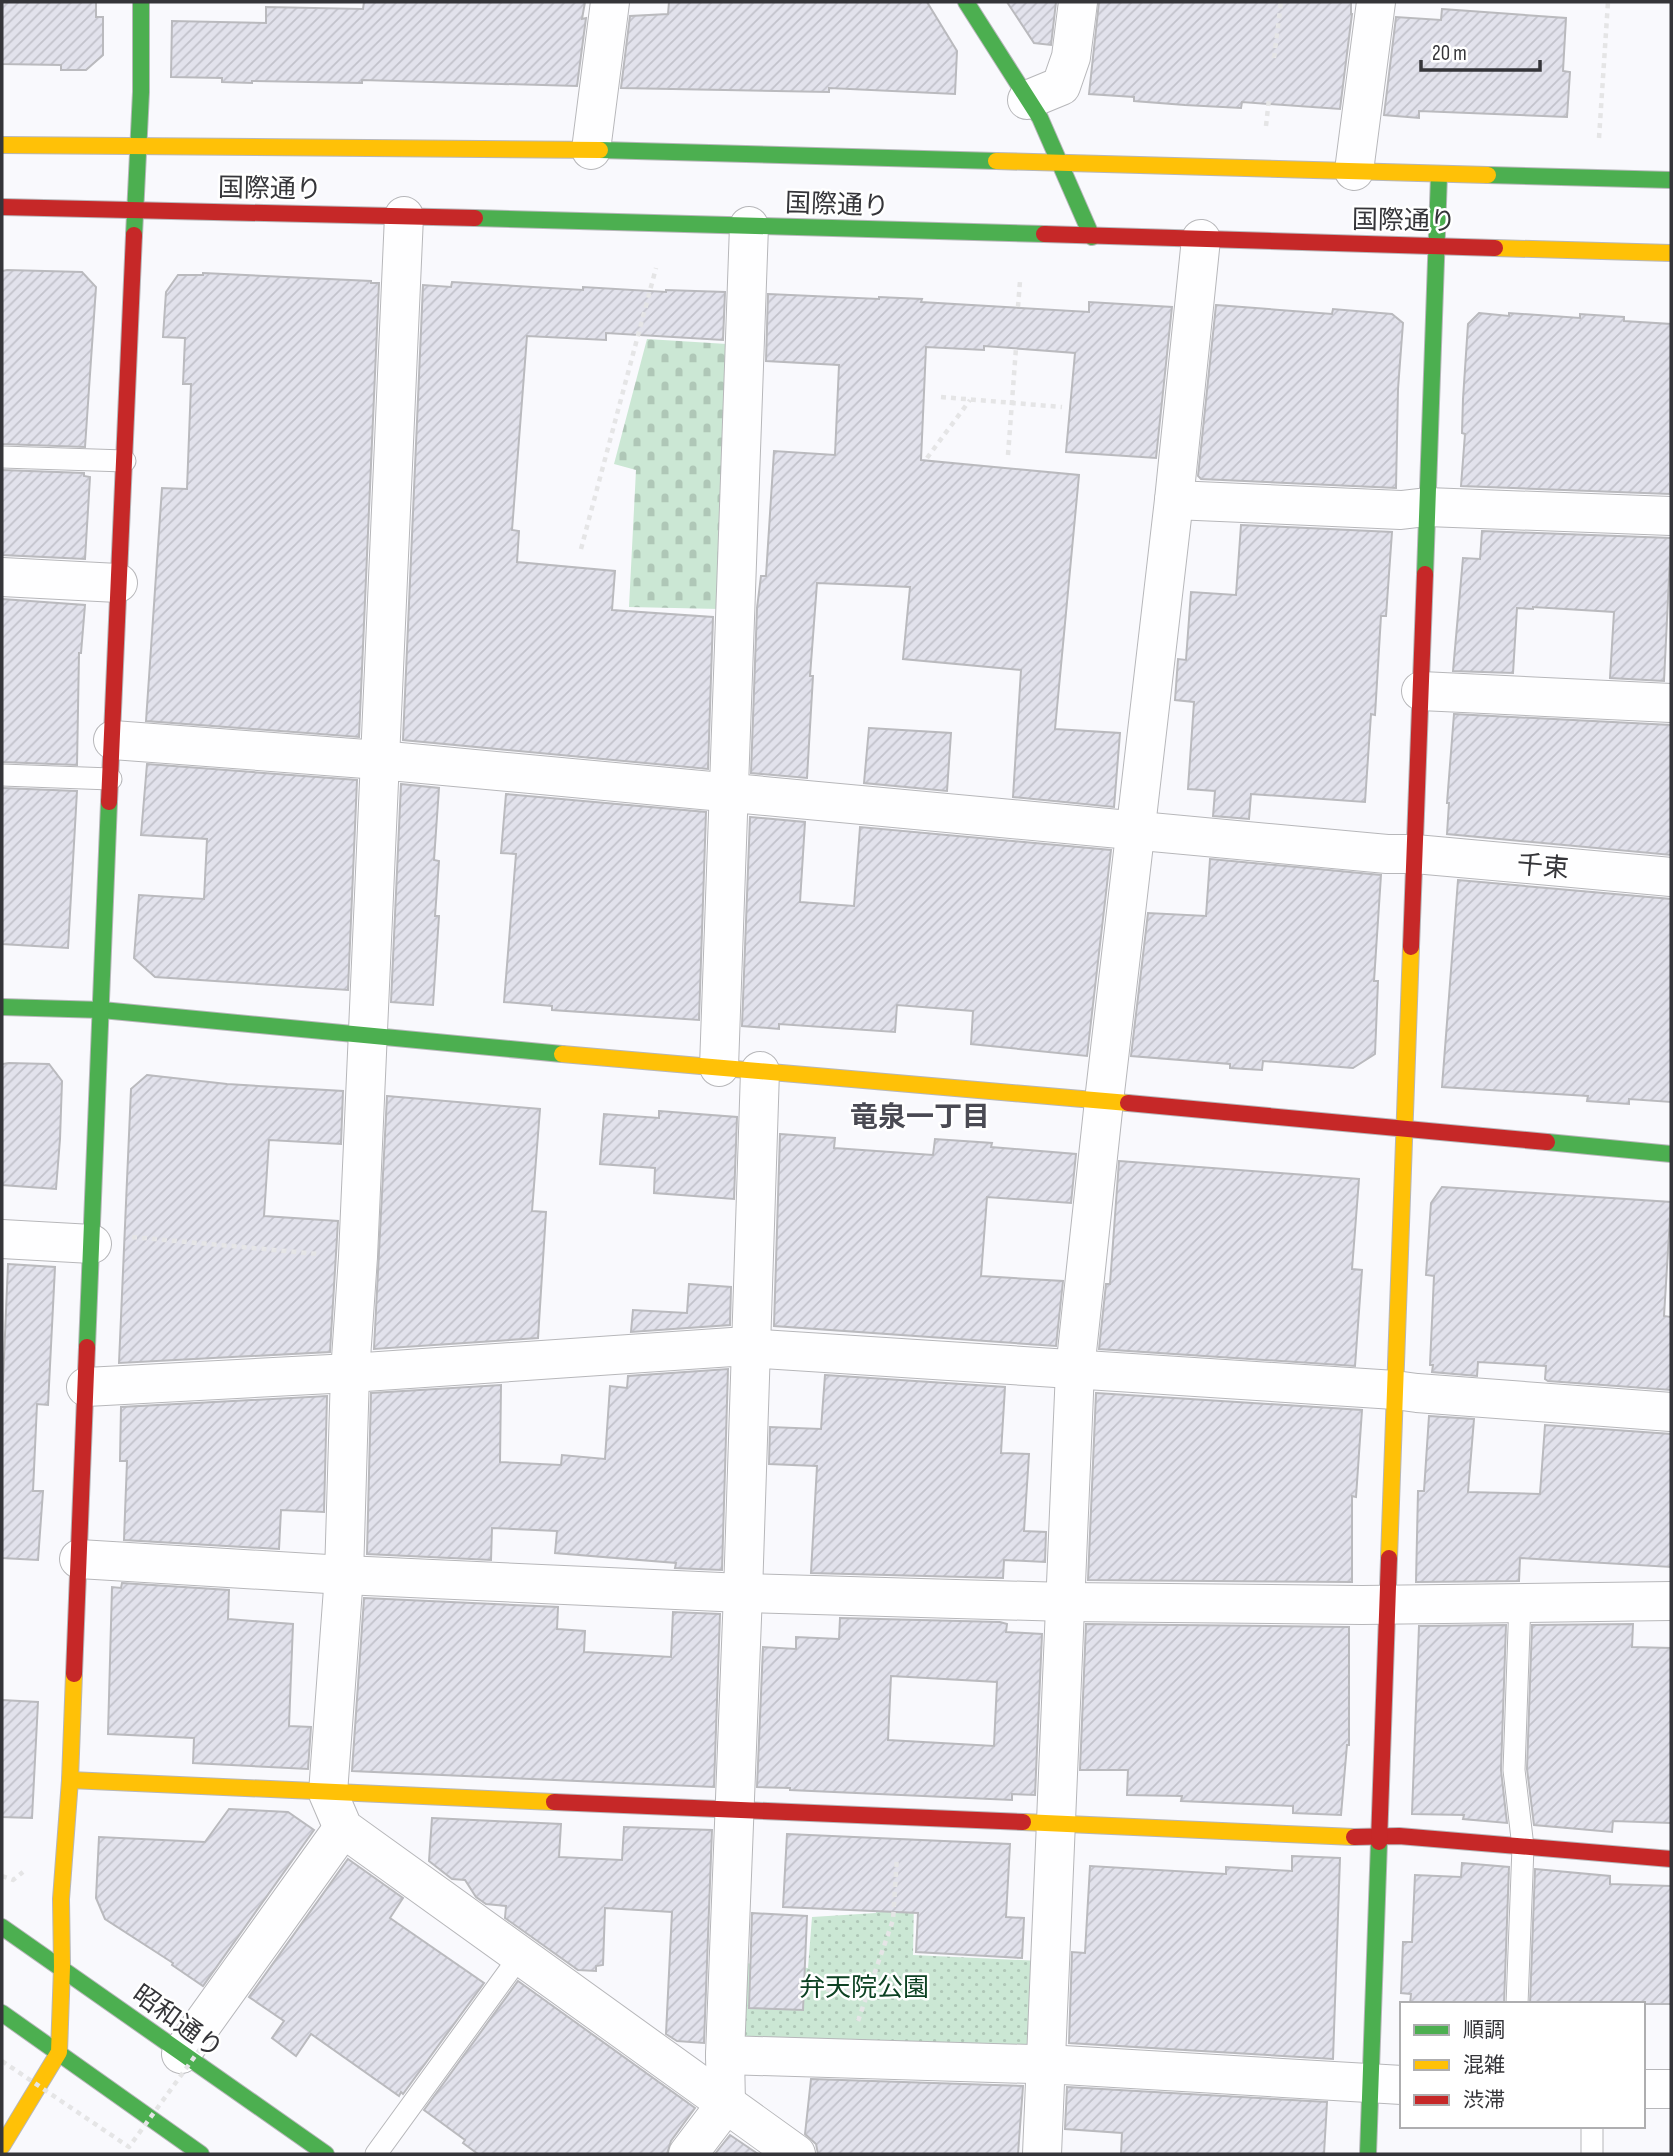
<svg xmlns="http://www.w3.org/2000/svg" width="1673" height="2156" font-family="'Sofia Sans Condensed','Noto Sans JP',sans-serif">
<defs>
<pattern id="cemetery-stones" width="16" height="16" patternUnits="userSpaceOnUse" patternTransform="scale(1.75)"><rect width="16" height="16" fill="#cbe7d4"/><path d="M2 7V4a2 2 0 0 1 4 0v3zM10 15v-3a2 2 0 0 1 4 0v3z" fill="#afc7b7"/></pattern>
<pattern id="park-dots" width="8" height="8" patternUnits="userSpaceOnUse" patternTransform="scale(1.75)"><rect width="8" height="8" fill="#cbe7d4"/><path d="M2 2h.1M6 6h.1" fill="none" stroke="#afc7b7" stroke-width="1.8" stroke-linecap="round"/></pattern>
<pattern id="building-hatch" width="6" height="6" patternUnits="userSpaceOnUse" patternTransform="scale(1.75)"><rect width="6" height="6" fill="#e2e2ec"/><path d="M-1 1l2-2M0 6l6-6M5 7l2-2" fill="none" stroke="#c2c2cb"/></pattern>
</defs>
<rect width="100%" height="100%" fill="#f9f9fd"/>
<polygon fill="url(#cemetery-stones)" points="647,339 727,344 720,609 629,607 636,470 614,464"/>
<polygon fill="url(#park-dots)" points="882,1838 915,1839 913,1955 1040,1961 1040,2056 739,2042 743,1963 808,1968 812,1917 876,1913"/>
<g fill="url(#building-hatch)" stroke="#bababe" stroke-width="2" fill-rule="evenodd">
<polygon points="2,2 96,2 96,17 103,17 103,55 86,70 61,70 61,65 2,64"/>
<polygon points="364,2 585,2 582,19 586,18 577,86 362,80 362,83 252,81 252,83 222,82 222,78 171,77 172,21 266,23 266,7 363,9"/>
<polygon points="669,2 927,2 957,51 955,94 829,88 829,92 621,88 630,16 668,14"/>
<polygon points="1007,2 1056,2 1051,45 1034,43"/>
<polygon points="1099,2 1351,2 1351,14 1352,14 1340,109 1242,102 1241,108 1185,105 1134,101 1134,97 1089,94"/>
<polygon points="1442,9 1566,18 1563,71 1570,72 1567,117 1419,111 1419,118 1384,115 1396,17 1441,20"/>
<polygon points="7,270 82,272 96,287 85,447 2,444 2,271"/>
<polygon points="203,273 371,281 371,283 379,283 359,737 146,721 162,488 187,489 191,384 183,384 185,338 163,337 166,292 178,275 203,275"/>
<polygon points="452,282 583,290 583,287 666,292 666,290 725,292 723,340 606,333 606,340 527,336 512,530 519,531 517,562 615,571 612,610 713,617 708,769 403,740 423,285 451,287"/>
<polygon points="768,294 879,299 879,297 922,299 921,302 1089,312 1089,302 1172,307 1156,458 1066,452 1075,353 984,346 984,350 926,347 921,460 1079,475 1055,729 1120,733 1114,807 1013,797 1021,670 903,659 910,587 817,583 810,676 813,676 807,778 751,773 757,608 761,576 766,576 774,451 835,455 839,365 766,361"/>
<polygon points="1216,305 1332,314 1333,309 1392,314 1403,323 1398,389 1396,488 1201,479 1198,476"/>
<polygon points="1479,313 1509,316 1509,313 1580,318 1580,314 1624,317 1624,321 1671,324 1670,494 1461,486 1465,434 1462,433 1463,399 1468,324"/>
<polygon points="2,470 84,473 84,476 90,477 85,559 2,555"/>
<polygon points="1241,525 1392,532 1386,616 1381,616 1375,715 1371,714 1365,802 1251,794 1249,819 1213,816 1215,791 1188,789 1194,702 1175,700 1178,659 1186,660 1191,592 1236,595"/>
<polygon points="1482,531 1671,538 1664,681 1610,678 1614,612 1533,607 1533,609 1517,608 1513,673 1453,671 1463,558 1480,559"/>
<polygon points="2,599 85,605 81,653 79,653 77,765 2,762"/>
<polygon points="1454,714 1671,725 1671,855 1447,834 1449,803 1447,803"/>
<polygon points="869,728 951,733 947,791 864,783"/>
<polygon points="147,764 357,780 348,990 155,977 134,958 139,895 204,899 207,839 141,835"/>
<polygon points="401,784 439,788 434,860 439,861 435,916 439,916 433,1005 391,1002"/>
<polygon points="2,788 77,791 68,948 2,944"/>
<polygon points="506,794 706,812 699,1020 552,1010 552,1006 504,1002 516,854 501,853"/>
<polygon points="750,817 805,822 800,902 854,906 860,827 1111,850 1087,1056 971,1044 973,1011 897,1005 895,1032 779,1024 779,1029 742,1026"/>
<polygon points="1210,859 1381,875 1374,981 1378,981 1375,1054 1353,1068 1263,1061 1262,1070 1230,1068 1230,1064 1131,1056 1148,913 1206,916"/>
<polygon points="1458,880 1671,899 1671,1102 1629,1099 1629,1104 1587,1101 1588,1096 1442,1087"/>
<polygon points="9,1063 49,1064 62,1081 60,1139 56,1189 2,1185 2,1064"/>
<polygon points="147,1075 227,1084 343,1091 341,1144 269,1140 264,1216 338,1221 330,1352 119,1363 131,1089"/>
<polygon points="387,1096 540,1109 532,1211 546,1212 538,1338 374,1349"/>
<polygon points="659,1111 737,1117 734,1199 654,1193 655,1168 600,1164 604,1114 659,1118"/>
<polygon points="780,1134 835,1138 834,1148 933,1155 935,1139 992,1143 991,1147 1076,1154 1071,1203 987,1197 981,1276 1063,1281 1056,1346 774,1326"/>
<polygon points="1119,1161 1359,1179 1352,1269 1362,1270 1355,1366 1099,1349 1106,1284 1110,1284"/>
<polygon points="1442,1187 1671,1202 1664,1316 1671,1317 1671,1390 1548,1381 1545,1379 1546,1366 1478,1362 1477,1376 1432,1372 1433,1365 1430,1365 1434,1276 1426,1275 1431,1203"/>
<polygon points="8,1264 55,1267 48,1405 37,1404 33,1491 43,1491 38,1560 2,1558 2,1406"/>
<polygon points="689,1284 731,1287 730,1325 631,1332 633,1310 687,1313"/>
<polygon points="728,1369 722,1570 675,1568 676,1563 555,1553 557,1531 492,1528 491,1560 367,1554 371,1393 501,1385 500,1462 561,1465 562,1455 605,1459 610,1386 627,1388 628,1376"/>
<polygon points="825,1375 1005,1387 1001,1453 1029,1454 1024,1531 1046,1532 1045,1562 1004,1560 1003,1578 811,1573 817,1466 769,1464 770,1427 821,1429"/>
<polygon points="1096,1393 1362,1410 1356,1497 1352,1496 1352,1582 1088,1580"/>
<polygon points="327,1396 324,1512 281,1510 279,1549 124,1540 127,1461 120,1461 121,1407"/>
<polygon points="1429,1416 1474,1419 1468,1492 1540,1494 1545,1425 1671,1434 1671,1567 1520,1558 1519,1581 1416,1582 1418,1491 1424,1491"/>
<polygon points="122,1583 229,1590 228,1619 293,1624 289,1726 311,1727 308,1769 193,1763 194,1738 108,1734 112,1587 121,1588"/>
<polygon points="364,1598 558,1607 557,1629 585,1631 584,1652 671,1657 673,1612 720,1614 714,1787 352,1771"/>
<path d="M840 1618 1000 1622 1007 1624 1006 1632 1042 1634 1035 1795 1012 1794V1800L790 1790V1788L757 1787 763 1647 796 1649V1637L839 1639ZM891 1676 997 1682 994 1746 888 1740Z"/>
<polygon points="1086,1624 1349,1627 1349,1745 1347,1745 1341,1815 1293,1813 1293,1806 1181,1801 1182,1796 1127,1795 1128,1770 1080,1770"/>
<polygon points="1633,1624 1632,1647 1671,1648 1671,1823 1613,1821 1612,1832 1534,1825 1527,1769 1532,1625"/>
<polygon points="1506,1625 1501,1770 1507,1823 1463,1819 1464,1815 1412,1814 1419,1626"/>
<polygon points="2,1700 38,1702 32,1818 2,1817"/>
<polygon points="229,1809 288,1812 314,1830 203,1986 172,1965 173,1963 105,1919 96,1898 99,1837 205,1842"/>
<polygon points="432,1818 561,1824 559,1857 622,1860 624,1827 712,1830 704,2043 677,2041 666,2034 672,1912 605,1908 603,1965 596,1966 596,1971 578,1970 505,1918 506,1906 486,1904 476,1897 465,1880 452,1879 429,1861"/>
<polygon points="787,1834 1010,1844 1006,1917 1024,1918 1022,1958 916,1952 918,1913 783,1907"/>
<polygon points="1292,1856 1340,1858 1333,2059 1069,2043 1072,1952 1085,1953 1090,1866 1226,1874 1226,1867 1292,1871"/>
<polygon points="348,1859 403,1898 390,1918 484,1983 403,2094 401,2092 399,2096 311,2034 296,2056 272,2038 284,2021 249,1997"/>
<polygon points="1462,1863 1509,1867 1504,2004 1410,2004 1411,1994 1401,1993 1403,1942 1412,1942 1415,1875 1461,1877"/>
<polygon points="1535,1869 1610,1876 1610,1884 1671,1886 1671,2004 1530,2004"/>
<polygon points="752,1913 807,1916 803,2010 749,2008"/>
<polygon points="518,1981 695,2108 671,2141 667,2154 478,2154 463,2143 465,2140 424,2110"/>
<polygon points="811,2079 1023,2086 1018,2154 818,2154 816,2144 805,2134"/>
<polygon points="1067,2087 1327,2102 1324,2154 1121,2154 1122,2133 1065,2129"/>
<polygon points="730,2135 758,2154 715,2154"/>
</g>
<g fill="none" stroke-linecap="round" stroke-linejoin="round">
<defs>
<g id="lane">
<polyline points="2,457 125,461"/>
<polyline points="2,775 111,779"/>
<polyline points="1517,2004 1523,1847 1514,1770 1520,1601"/>
<polyline points="1592,2126 1592,2154"/>
<polyline points="376,2154 520,1956"/>
</g>
<g id="street">
<polyline points="1027,100 1061,86 1071,57 1078,2"/>
<polyline points="591,150 610,2"/>
<polyline points="1354,171 1376,2"/>
<polyline points="404,216 358,1257 350,1373 344,1575 328,1793 343,1828 796,2154"/>
<polyline points="1174,500 1401,510 1427,507 1671,516"/>
<polyline points="2,577 118,583"/>
<polyline points="1421,691 1671,703"/>
<polyline points="113,740 379,760 1387,854 1415,854 1671,877"/>
<polyline points="719,1067 749,226"/>
<polyline points="2,1239 92,1244"/>
<polyline points="86,1387 350,1373 732,1347 1395,1390 1417,1393 1671,1412"/>
<polyline points="79,1559 344,1575 743,1593 1066,1602 1362,1605 1671,1601"/>
<polyline points="181,2054 343,1828"/>
<polyline points="725,2055 1063,2065 1402,2085"/>
<polyline points="1643,2089 1671,2089"/>
<polyline points="688,2154 726,2104 725,2055 743,1593 760,1071"/>
<polyline points="1042,2154 1075,1370 1104,1101 1174,500 1201,239"/>
</g>
<g id="fast">
<polyline points="966,2 1040,118 1092,237"/>
<polyline points="600,150 996,161"/>
<polyline points="1488,175 1671,180"/>
<polyline points="475,218 1044,234"/>
<polyline points="134,235 141,92 141,2"/>
<polyline points="1425,574 1439,175"/>
<polyline points="2,1007 102,1010 562,1054"/>
<polyline points="1547,1142 1671,1154"/>
<polyline points="87,1347 109,802"/>
<polyline points="2,1927 326,2154"/>
<polyline points="2,2013 201,2154"/>
<polyline points="1368,2154 1379,1842"/>
</g>
<g id="slow">
<polyline points="2,145 600,150"/>
<polyline points="996,161 1488,175"/>
<polyline points="1495,248 1671,253"/>
<polyline points="562,1054 1128,1103"/>
<polyline points="1389,1558 1411,947"/>
<polyline points="70,1780 554,1802"/>
<polyline points="1023,1822 1354,1837"/>
<polyline points="2,2146 59,2052 62,1967 61,1899 70,1780 74,1674"/>
</g>
<g id="jam">
<polyline points="2,207 475,218"/>
<polyline points="1044,234 1495,248"/>
<polyline points="109,802 134,235"/>
<polyline points="1411,947 1425,574"/>
<polyline points="1128,1103 1547,1142"/>
<polyline points="74,1674 87,1347"/>
<polyline points="554,1802 1023,1822"/>
<polyline points="1354,1837 1399,1836 1671,1859"/>
<polyline points="1379,1842 1389,1558"/>
</g>
</defs>
<use href="#lane" stroke="#b7b7ba" stroke-width="23"/>
<use href="#street" stroke="#b7b7ba" stroke-width="40"/>
<use href="#fast" stroke="#b7b7ba" stroke-width="18"/>
<use href="#slow" stroke="#b7b7ba" stroke-width="18"/>
<use href="#jam" stroke="#b7b7ba" stroke-width="18"/>
<g stroke="#e5e5e6" stroke-width="4.5" stroke-dasharray="5 5" stroke-linecap="butt">
<polyline points="1274,58 1281,2"/>
<polyline points="1266,126 1269,99"/>
<polyline points="1599,138 1608,2"/>
<polyline points="1018,307 1020,281"/>
<polyline points="941,397 1062,407"/>
<polyline points="1008,455 1016,348"/>
<polyline points="927,458 970,400"/>
<polyline points="581,549 656,268"/>
<polyline points="132,1237 318,1254"/>
<polyline points="2,1876 13,1880 23,1872"/>
<polyline points="816,1989 868,1992"/>
<polyline points="858,2021 893,1920 897,1857"/>
</g>
<use href="#lane" stroke="#fefeff" stroke-width="21"/>
<use href="#street" stroke="#fefeff" stroke-width="38"/>
<use href="#fast" stroke="#4caf50" stroke-width="16"/>
<use href="#slow" stroke="#ffc107" stroke-width="16"/>
<use href="#jam" stroke="#c62828" stroke-width="16"/>
<polyline stroke="#e5e5e6" stroke-width="4.5" stroke-dasharray="5 5" stroke-linecap="butt" points="2,2061 129,2147 214,2030"/>
</g>
<g text-anchor="middle" stroke-width="5" stroke-linejoin="round" paint-order="stroke">
<g font-size="26" fill="#353539" stroke="#fff">
<text transform="translate(270 188) rotate(1)" y="9">国際通り</text>
<text transform="translate(837 204) rotate(2)" y="9">国際通り</text>
<text transform="translate(1404 220) rotate(1)" y="9">国際通り</text>
<text transform="translate(1543 866) rotate(5)" y="9">千束</text>
<text transform="translate(178 2021) rotate(36)" y="9">昭和通り</text>
</g>
<g font-size="26" fill="#0d4223" stroke="#fff">
<text x="864" y="1996">弁天院公園</text>
</g>
<g font-size="28" font-weight="bold" fill="#4a4a53" stroke="#fff">
<text x="920" y="1126">竜泉一丁目</text>
</g>
</g>
<rect width="1673" height="2156" fill="none" stroke="#353539" stroke-width="7"/>
<rect x="1400" y="2002" width="245" height="126" fill="#ffffff" stroke="#aeaeb0" stroke-width="2"/>
<rect x="1414" y="2025" width="35" height="10" fill="#4caf50" stroke="#aeaeb0" stroke-width="2"/>
<text x="1463" y="2037" font-size="21" fill="#353539">順調</text>
<rect x="1414" y="2060" width="35" height="10" fill="#ffc107" stroke="#aeaeb0" stroke-width="2"/>
<text x="1463" y="2072" font-size="21" fill="#353539">混雑</text>
<rect x="1414" y="2095" width="35" height="10" fill="#c62828" stroke="#aeaeb0" stroke-width="2"/>
<text x="1463" y="2107" font-size="21" fill="#353539">渋滞</text>
<path d="M1421 60v10h119v-10" fill="none" stroke="#353539" stroke-width="3.5"/>
<text x="1432" y="60" font-size="21" fill="#353539" stroke="#ffffff" stroke-width="5" paint-order="stroke">20 m</text>
</svg>
